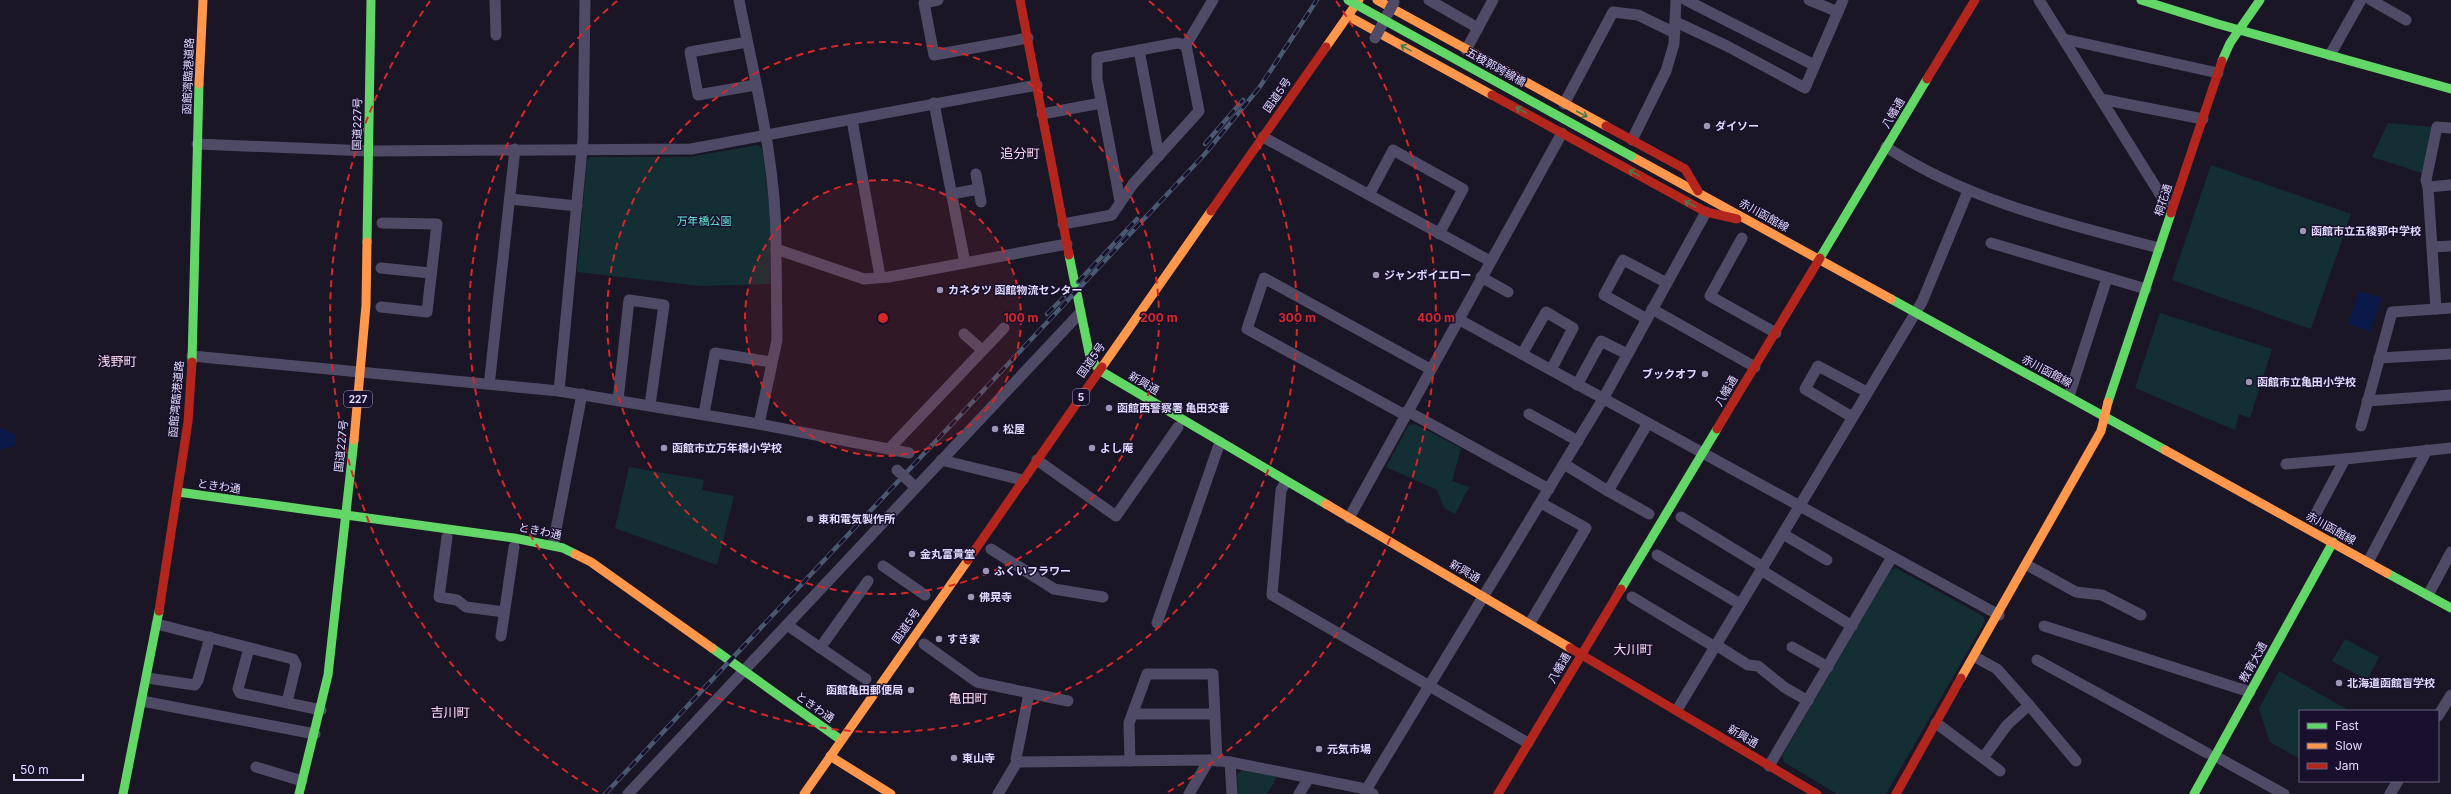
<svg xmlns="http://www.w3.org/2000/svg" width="2451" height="794" font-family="Inter,'Noto Sans JP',sans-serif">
<rect width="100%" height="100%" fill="#1b1626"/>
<g fill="#132f34">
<polygon points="2388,123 2432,127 2422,173 2372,157"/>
<polygon points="757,145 762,148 770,209 770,284 700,286 577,272 587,160 590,157 690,157"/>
<polygon points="2211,165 2351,214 2311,329 2172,280"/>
<polygon points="2160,313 2272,349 2250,418 2239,414 2235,430 2135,388"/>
<polygon points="1415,424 1461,448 1452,481 1469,487 1455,514 1444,508 1437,490 1386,467 1409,425"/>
<polygon points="629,467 704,480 702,490 734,496 717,565 615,528"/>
<polygon points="1896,568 1983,616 1985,621 1886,794 1837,794 1784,762 1782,756 1891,570"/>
<polygon points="2345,639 2379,657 2367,680 2332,661"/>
<polygon points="2279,671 2350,711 2300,711 2300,759 2270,742 2259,709"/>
<polygon points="1242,770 1277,777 1267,794 1238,794 1237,775"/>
</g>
<g fill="#0a1949">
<polygon points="2359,291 2381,298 2370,332 2348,324"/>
<polygon points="0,427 16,435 16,445 0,450"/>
</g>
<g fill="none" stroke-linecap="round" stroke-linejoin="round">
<g stroke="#4f4b67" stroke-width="11">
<polyline points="495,0 496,35"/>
<path d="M739 0C755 82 777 165 776 249L864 279 889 277 1067 244"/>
<polyline points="938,0 924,3 934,55 1028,38"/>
<polyline points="1429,0 1478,28"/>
<polyline points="1686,0 1814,65"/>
<polyline points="1809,0 1838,12"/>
<polyline points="2039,0 2165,202"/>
<polyline points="2371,0 2406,20"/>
<polyline points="1676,22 1727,46 1805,88 1843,0"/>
<polyline points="2064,39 2218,73"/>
<polyline points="747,42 690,52 698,95 755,85"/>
<polyline points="1139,50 1159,156"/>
<polyline points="1466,50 1493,0"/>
<polyline points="2330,55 2361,0"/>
<polyline points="2101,99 2203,119"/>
<polyline points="934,103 965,263"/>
<polyline points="1564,104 1613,12 1638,15 1675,33"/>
<polyline points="1042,114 1101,103"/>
<polyline points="852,120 880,276"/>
<polyline points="1263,137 1490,261"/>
<polyline points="1632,140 1666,71 1674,44 1676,0"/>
<polyline points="197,144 369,151 691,149 1037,85"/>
<path d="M1886 147C1971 202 2064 223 2159 248"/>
<polyline points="976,174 981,202"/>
<polyline points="2428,187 2426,180 2437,127 2451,128"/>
<polyline points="951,194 979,189"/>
<polyline points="1369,195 1393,150 1463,189 1439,234"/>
<polyline points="510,199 577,206"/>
<polyline points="1120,201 1097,79 1097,58 1177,43 1186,45"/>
<polyline points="1063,224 1112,215 1133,184 1199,111 1186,45 1213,0"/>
<polyline points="1742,238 1710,296 1776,333"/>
<polyline points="1991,243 2146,289"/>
<polyline points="2432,247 2451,246"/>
<polyline points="381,268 430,273"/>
<polyline points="1481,277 1508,292"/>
<polyline points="381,307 427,312 437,224 382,223"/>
<polyline points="1652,309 1755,367"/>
<polyline points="2436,309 2428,187 2451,185"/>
<polyline points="1458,319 1999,615"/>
<polyline points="1647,319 1604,295 1623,260 1667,283"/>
<polyline points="964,334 982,350"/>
<polyline points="1522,354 1546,312 1573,328 1551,370"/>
<polyline points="192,356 559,391 759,424 909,453"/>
<polyline points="2379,358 2451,354"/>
<polyline points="490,377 515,149"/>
<polyline points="1577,385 1601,341 1627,354"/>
<polyline points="559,391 583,139 585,0"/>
<polyline points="2069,396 2107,278"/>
<polyline points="618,400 629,300 664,305 650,405"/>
<polyline points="2367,401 2451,395"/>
<polyline points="1407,411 1549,489"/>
<polyline points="704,414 715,353 771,362"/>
<polyline points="1529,414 1578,441"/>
<polyline points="1405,415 1247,329 1264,278 1430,369"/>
<polyline points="1852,417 1805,389 1818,366 1867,392"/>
<polyline points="759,424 777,340 776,249"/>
<polyline points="2361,426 2392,312 2451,308"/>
<polyline points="889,449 1004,328"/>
<polyline points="941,460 1023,480"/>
<polyline points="1037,460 1116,516 1178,427"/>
<polyline points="1564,464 1608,491 1648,423"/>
<polyline points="2286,464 2345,459"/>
<polyline points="1286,482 1281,490 1272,595 1528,743"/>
<polyline points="1608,491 1649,514"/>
<polyline points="1681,517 1763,567"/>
<polyline points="1349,518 1562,133"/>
<polyline points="2313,519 2345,459 2451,448"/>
<polyline points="1783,534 1827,560"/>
<polyline points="447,537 439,597 457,600 466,607 504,612"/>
<polyline points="553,545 582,394"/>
<polyline points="991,549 1054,589 1103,597"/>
<polyline points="1657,555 1740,604"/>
<polyline points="2368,562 2427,450"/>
<polyline points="2027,565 2076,592 2102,595 2141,615"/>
<polyline points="883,566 925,595"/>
<polyline points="1761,570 1852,626"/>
<polyline points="2428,595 2451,552"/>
<polyline points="1632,597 1715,647"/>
<polyline points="1157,623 1220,442"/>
<polyline points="1530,623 1586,528 1541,503"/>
<polyline points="157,624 293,659 296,665 287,702"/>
<polyline points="787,625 866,679"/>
<polyline points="2044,626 2250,692"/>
<polyline points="501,636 514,547"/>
<polyline points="924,644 977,682 1029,693 1016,759 1017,762 998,794"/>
<polyline points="1716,645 1748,665 1758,666 1784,687 1808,701"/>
<polyline points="1792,647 1828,667"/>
<polyline points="249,648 238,689 240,693 321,710"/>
<polyline points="820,648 868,581"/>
<polyline points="2037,660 2207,753"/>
<polyline points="147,678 195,685 198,680 210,637"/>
<polyline points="1029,693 1068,701"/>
<polyline points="142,701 315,734"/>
<polyline points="2029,705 2076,761"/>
<polyline points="1677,710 1922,302 1968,191"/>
<polyline points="1133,714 1214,714"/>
<polyline points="2438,716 2451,695"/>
<polyline points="1936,723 1983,758 2007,725 2029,705 1997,669 1975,657"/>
<polyline points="2215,756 2284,794"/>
<polyline points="1983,758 2000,771"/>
<polyline points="1130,761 1129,723 1147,674 1213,674 1217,761"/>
<polyline points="1017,762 1209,760 1230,762 1361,788 1373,794"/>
<polyline points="1230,762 1232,794"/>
<polyline points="1769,766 1892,557"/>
<polyline points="256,767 302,781"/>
<polyline points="1366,790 1603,399 1706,212"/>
<polyline points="628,794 1080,313"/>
<polyline points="1189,794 1209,760"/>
<polyline points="1299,794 1309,778"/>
<polyline points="2390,794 2398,781"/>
</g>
<g stroke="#63d668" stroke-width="9">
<polyline points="2141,0 2218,24 2451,89"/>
<polyline points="2222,61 2230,43 2260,0"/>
<polyline points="367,242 371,0"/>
<polyline points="1069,255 1090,357 1099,370 1326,504"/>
<polyline points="1820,258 1927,79"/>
<polyline points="1891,299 2165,450"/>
<polyline points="192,362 199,84"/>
<polyline points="2108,402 2171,213"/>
<polyline points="178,492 514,538 563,548 575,554"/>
<polyline points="2387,573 2451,608"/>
<polyline points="1621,589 1717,429"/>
<polyline points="712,648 841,740"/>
<polyline points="123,794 159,611"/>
<polyline points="299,794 328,675 354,440"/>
<polyline points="2194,794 2333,542"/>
</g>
<g stroke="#ff974d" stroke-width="9">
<polyline points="1377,0 1606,126"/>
<polyline points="1348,16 1492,95"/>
<polyline points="1326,47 1359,0"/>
<polyline points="199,84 203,0"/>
<polyline points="1631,156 1891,299"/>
<polyline points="1102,367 1211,211"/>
<polyline points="354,440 366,305 367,242"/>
<polyline points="2165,450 2387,573"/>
<polyline points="1326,504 1570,648"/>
<polyline points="575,554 591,562 712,648"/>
<polyline points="1961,678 2101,431 2108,402"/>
<polyline points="830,756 891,794"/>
<polyline points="804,794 968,560"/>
</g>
<g stroke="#b3261e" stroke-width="9">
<polyline points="1020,0 1069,255"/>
<polyline points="1927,79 1975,0"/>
<polyline points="1492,95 1706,212 1737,219"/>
<polyline points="1606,126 1685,169 1698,191"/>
<polyline points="1211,211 1326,47"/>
<polyline points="2171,213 2222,61"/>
<polyline points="1717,429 1820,258"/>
<polyline points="968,560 1102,367"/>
<polyline points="159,611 188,422 192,362"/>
<polyline points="1570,648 1817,794"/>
<polyline points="1498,794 1621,589"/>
<polyline points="1896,794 1961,678"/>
</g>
<defs>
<g id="rail">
<polyline points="1205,144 1243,100"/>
<polyline points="1078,282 1137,219"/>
<polyline points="1047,314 1064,297"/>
<polyline points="605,794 1204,155 1259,88 1317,0"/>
</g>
</defs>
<use href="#rail" stroke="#495971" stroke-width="4.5"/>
<use href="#rail" stroke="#18102c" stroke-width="3" stroke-dasharray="9" stroke-linecap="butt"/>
<g stroke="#4f4b67" stroke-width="11">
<polyline points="1375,38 1394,2"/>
<polyline points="897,470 912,484"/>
</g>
<polyline stroke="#63d668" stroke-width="9" points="1348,0 1631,156"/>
</g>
<defs><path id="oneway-shaft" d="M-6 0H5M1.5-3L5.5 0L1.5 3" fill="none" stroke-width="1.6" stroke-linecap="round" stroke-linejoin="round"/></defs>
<g stroke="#417d4d">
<use href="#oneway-shaft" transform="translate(1406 48) rotate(-151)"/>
<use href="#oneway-shaft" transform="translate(1521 110) rotate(-151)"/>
<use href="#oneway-shaft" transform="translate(1582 114) rotate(28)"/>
<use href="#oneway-shaft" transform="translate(1634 173) rotate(-151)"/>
<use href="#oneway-shaft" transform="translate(1690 204) rotate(-152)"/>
</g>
<circle cx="883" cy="318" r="138" fill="#d62828" fill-opacity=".12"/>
<g fill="none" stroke="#d62828" stroke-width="2" stroke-dasharray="7 5">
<circle cx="883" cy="318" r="138"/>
<circle cx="883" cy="318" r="276"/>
<path d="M1149 1A414 414 0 1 1 617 1"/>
<path d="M598 792A553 553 0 0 1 430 1M1336 1A553 553 0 0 1 1168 792"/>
</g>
<g fill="#9d95b3" stroke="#18102c" stroke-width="1.5">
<circle cx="1707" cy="126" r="4"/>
<circle cx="2303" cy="231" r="4"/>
<circle cx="1376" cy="275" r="4"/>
<circle cx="940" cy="290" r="4"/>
<circle cx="1705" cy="374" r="4"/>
<circle cx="2249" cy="382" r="4"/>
<circle cx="1109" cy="408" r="4"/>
<circle cx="995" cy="429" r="4"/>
<circle cx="664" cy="448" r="4"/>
<circle cx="1092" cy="448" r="4"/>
<circle cx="810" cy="519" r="4"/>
<circle cx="912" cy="554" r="4"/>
<circle cx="986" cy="571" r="4"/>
<circle cx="971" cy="597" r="4"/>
<circle cx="939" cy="639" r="4"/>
<circle cx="2339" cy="683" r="4"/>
<circle cx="911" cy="690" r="4"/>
<circle cx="1319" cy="749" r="4"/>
<circle cx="954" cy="758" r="4"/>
</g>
<g text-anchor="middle" stroke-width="3" stroke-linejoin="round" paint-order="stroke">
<g fill="#18102c" stroke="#a69dc0" stroke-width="1">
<rect x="1073" y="389" width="16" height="16" rx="3"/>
<rect x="344" y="391" width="28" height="16" rx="3"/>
</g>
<g font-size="10" font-weight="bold" fill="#e3daff">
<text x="1081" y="401">5</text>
<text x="358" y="403">227</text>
</g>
<g font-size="11" fill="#e3daff" stroke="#18102c">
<text transform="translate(1496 67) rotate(29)" y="4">五稜郭跨線橋</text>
<text transform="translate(188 76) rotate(-88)" y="4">函館湾臨港道路</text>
<text transform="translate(1277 95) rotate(-55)" y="4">国道5号</text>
<text transform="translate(1893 113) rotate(-59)" y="4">八幡通</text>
<text transform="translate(357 124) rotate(-89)" y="4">国道227号</text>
<text transform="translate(2163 200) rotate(-72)" y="4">桐花通</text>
<text transform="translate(1764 215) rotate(29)" y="4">赤川函館線</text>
<text transform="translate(1091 360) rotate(-55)" y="4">国道5号</text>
<text transform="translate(2047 371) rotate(28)" y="4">赤川函館線</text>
<text transform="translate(1144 383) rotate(31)" y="4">新興通</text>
<text transform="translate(1726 391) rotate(-59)" y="4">八幡通</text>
<text transform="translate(176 399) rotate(-85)" y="4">函館湾臨港道路</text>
<text transform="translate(341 446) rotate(-84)" y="4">国道227号</text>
<text transform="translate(219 486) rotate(8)" y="4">ときわ通</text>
<text transform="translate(2331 528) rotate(29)" y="4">赤川函館線</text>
<text transform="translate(540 531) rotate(11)" y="4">ときわ通</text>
<text transform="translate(1465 571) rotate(30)" y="4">新興通</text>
<text transform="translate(906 626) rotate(-55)" y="4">国道5号</text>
<text transform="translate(2253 662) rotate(-61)" y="4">教育大通</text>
<text transform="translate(1559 668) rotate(-59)" y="4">八幡通</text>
<text transform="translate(815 707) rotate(35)" y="4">ときわ通</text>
<text transform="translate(1743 736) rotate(31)" y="4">新興通</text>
</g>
<g font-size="11" font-weight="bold" fill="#e3daff" stroke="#18102c" text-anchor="start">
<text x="1715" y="130">ダイソー</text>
<text x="2311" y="235">函館市立五稜郭中学校</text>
<text x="1384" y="279">ジャンボイエロー</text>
<text x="948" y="294">カネタツ 函館物流センター</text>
<text x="1697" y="378" text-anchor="end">ブックオフ</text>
<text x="2257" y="386">函館市立亀田小学校</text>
<text x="1117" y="412">函館西警察署 亀田交番</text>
<text x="1003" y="433">松屋</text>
<text x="672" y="452">函館市立万年橋小学校</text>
<text x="1100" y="452">よし庵</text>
<text x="818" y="523">東和電気製作所</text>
<text x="920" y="558">金丸富貴堂</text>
<text x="994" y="575">ふくいフラワー</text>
<text x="979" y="601">佛晃寺</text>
<text x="947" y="643">すき家</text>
<text x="2347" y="687">北海道函館盲学校</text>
<text x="903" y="694" text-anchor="end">函館亀田郵便局</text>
<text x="1327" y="753">元気市場</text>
<text x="962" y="762">東山寺</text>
</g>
<g font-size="11" fill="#5fe6d4" stroke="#18102c">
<text x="704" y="225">万年橋公園</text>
</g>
<g font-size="13" fill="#ffdcef" stroke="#18102c">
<text x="1020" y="158">追分町</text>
<text x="117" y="366">浅野町</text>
<text x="1633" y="654">大川町</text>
<text x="968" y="703">亀田町</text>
<text x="450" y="717">吉川町</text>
</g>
</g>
<circle cx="883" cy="318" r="6" fill="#d62828" stroke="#18102c" stroke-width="2"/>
<g font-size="12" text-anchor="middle" font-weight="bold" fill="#d62828" stroke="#18102c" stroke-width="3" stroke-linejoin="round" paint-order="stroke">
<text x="1021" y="322">100 m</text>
<text x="1159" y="322">200 m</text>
<text x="1297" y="322">300 m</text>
<text x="1436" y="322">400 m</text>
</g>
<rect x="2299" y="710" width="140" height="72" fill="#18102c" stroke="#696180"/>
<rect x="2307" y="723" width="20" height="6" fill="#63d668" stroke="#696180"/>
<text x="2335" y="730" font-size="12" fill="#e3daff">Fast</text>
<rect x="2307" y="743" width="20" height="6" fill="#ff974d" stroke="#696180"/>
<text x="2335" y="750" font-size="12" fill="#e3daff">Slow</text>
<rect x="2307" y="763" width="20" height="6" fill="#b3261e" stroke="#696180"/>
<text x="2335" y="770" font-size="12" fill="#e3daff">Jam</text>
<path d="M14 774v6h69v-6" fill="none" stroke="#e3daff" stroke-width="2"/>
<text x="20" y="774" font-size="12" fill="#e3daff" stroke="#18102c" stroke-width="3" paint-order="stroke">50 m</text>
</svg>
